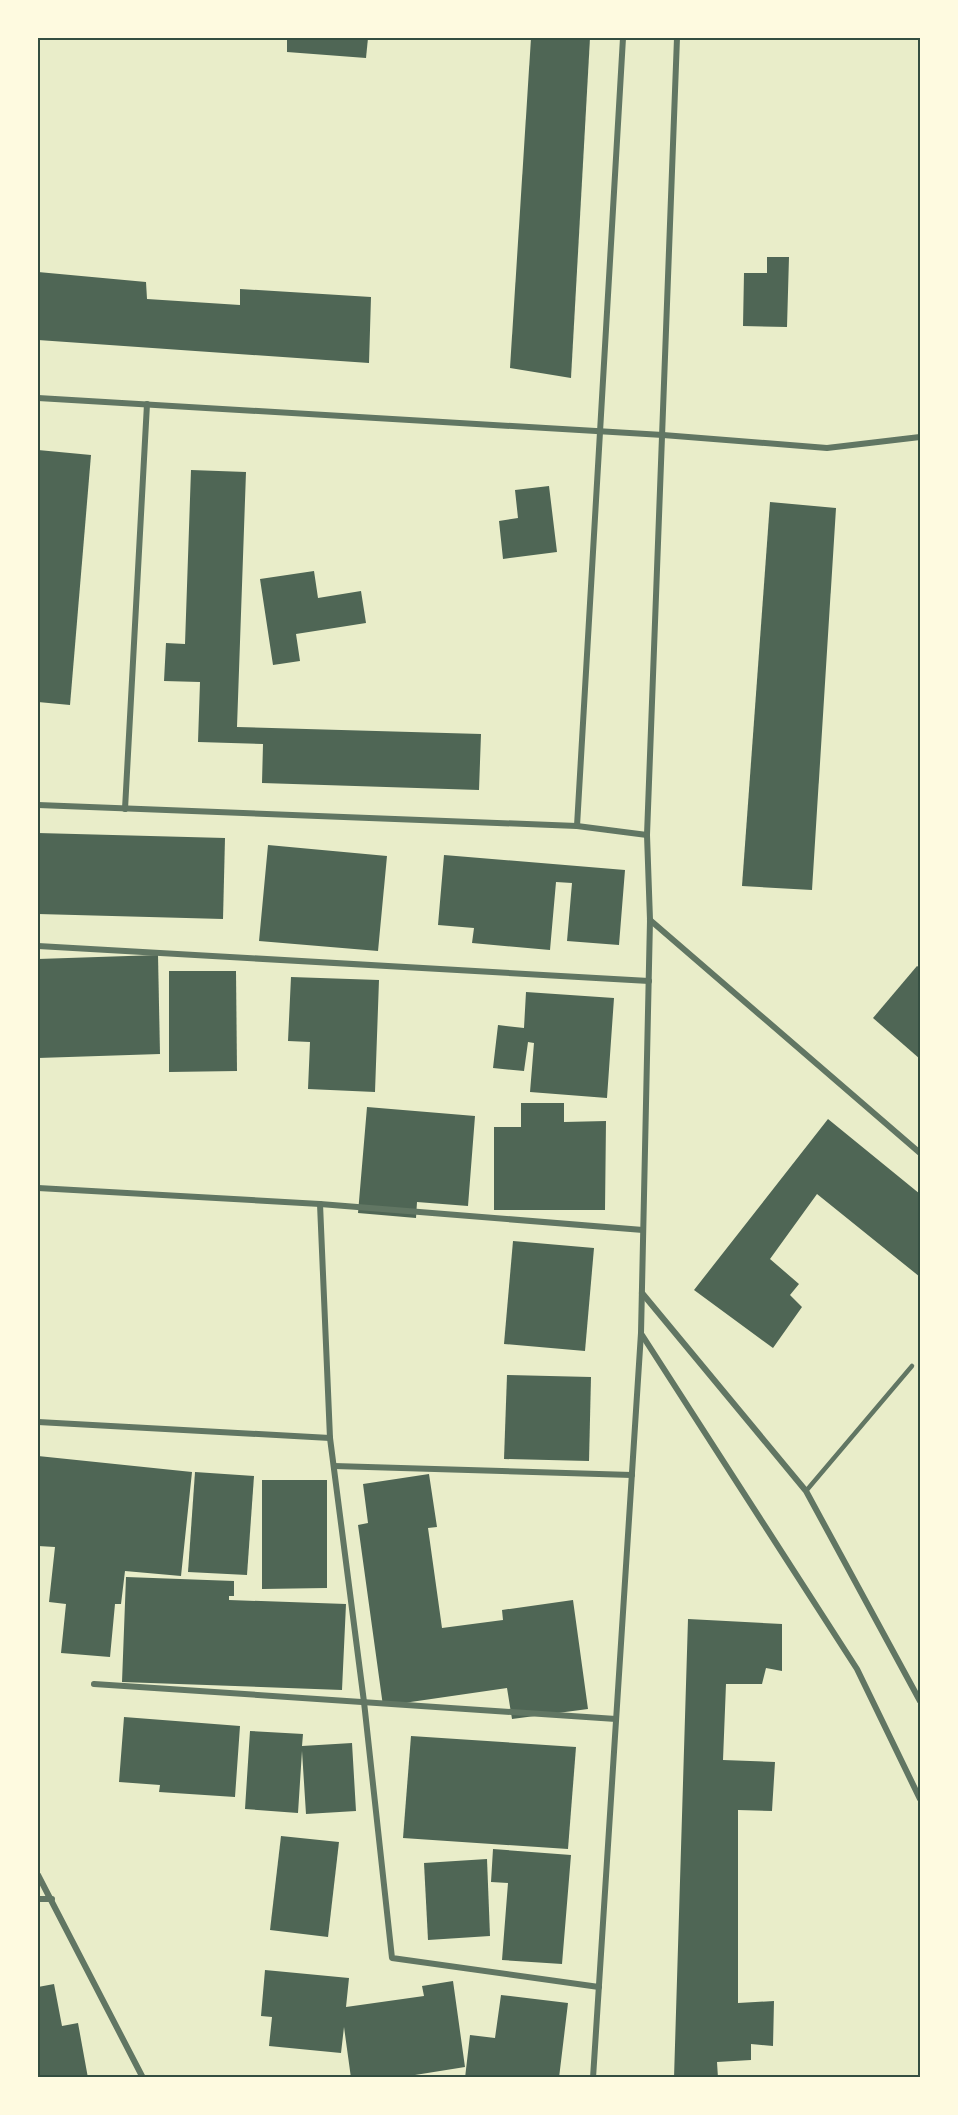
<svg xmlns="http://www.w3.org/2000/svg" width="958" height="2115" font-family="Barlow,sans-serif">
<rect width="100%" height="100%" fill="#e9edc9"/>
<g fill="#4f6655">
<polygon points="287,38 368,38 366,58 287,52"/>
<polygon points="531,38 590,38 571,378 510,368"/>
<polygon points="767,257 789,257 787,327 743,326 744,273 767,273"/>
<polygon points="38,272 146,282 147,299 240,305 240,289 371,297 369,363 38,340"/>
<polygon points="38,450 91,455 70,705 38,702"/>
<polygon points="191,470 246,472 237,727 481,734 479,790 262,783 263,744 198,742 200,682 164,681 166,643 185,644"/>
<polygon points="549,486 557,552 503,559 499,521 518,518 515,490"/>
<polygon points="770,502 836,508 812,890 742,886"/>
<polygon points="314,571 318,598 361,591 366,623 296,634 300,661 273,665 260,579"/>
<polygon points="38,833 225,838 223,919 38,914"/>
<polygon points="268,845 387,856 378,951 259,941"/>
<polygon points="444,855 625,870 619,945 567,941 572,883 556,882 550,950 472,943 474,928 438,925"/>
<polygon points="158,955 160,1054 38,1058 38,959"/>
<polygon points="917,966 920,968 920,1059 873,1018"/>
<polygon points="169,971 236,971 237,1071 169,1072"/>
<polygon points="291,977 379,980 375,1092 308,1089 310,1042 288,1041"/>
<polygon points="526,992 614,998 607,1098 530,1092 534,1043 528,1042 524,1071 493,1068 498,1025 524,1028"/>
<polygon points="521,1103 564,1103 564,1122 606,1121 605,1210 494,1210 494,1127 521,1127"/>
<polygon points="367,1107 475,1116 468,1206 417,1202 416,1218 358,1213"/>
<polygon points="828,1119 920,1194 920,1277 817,1194 770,1259 799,1284 790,1295 802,1307 773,1348 694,1290"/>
<polygon points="513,1241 594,1248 585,1351 504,1344"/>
<polygon points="507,1375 591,1377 589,1461 504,1459"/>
<polygon points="38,1456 192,1472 181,1576 125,1571 121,1604 115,1604 110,1657 61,1653 66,1604 49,1602 55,1547 38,1546"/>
<polygon points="195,1472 254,1476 247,1575 188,1572"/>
<polygon points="429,1474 437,1527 428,1528 442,1628 503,1620 502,1610 573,1600 588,1709 512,1719 507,1688 383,1706 358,1525 368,1523 363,1484"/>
<polygon points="262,1480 327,1480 327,1588 262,1589"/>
<polygon points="126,1577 234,1581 234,1596 229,1596 229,1600 346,1604 342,1690 122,1682"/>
<polygon points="688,1619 782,1624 782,1671 766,1668 762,1684 726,1684 723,1760 775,1762 772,1811 738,1810 738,2003 774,2001 773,2046 751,2044 751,2060 717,2062 718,2078 674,2078"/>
<polygon points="124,1717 240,1726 235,1797 159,1792 160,1785 119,1782"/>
<polygon points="250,1731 303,1734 302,1746 352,1743 356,1811 306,1814 302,1751 298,1813 245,1809"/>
<polygon points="411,1736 576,1747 568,1849 403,1838"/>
<polygon points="281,1836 339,1842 328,1937 270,1930"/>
<polygon points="493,1849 571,1855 562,1964 502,1960 508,1883 491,1882"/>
<polygon points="487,1859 490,1936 428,1940 424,1863"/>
<polygon points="265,1970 349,1978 346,2007 424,1996 422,1986 453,1981 465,2067 415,2075 415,2078 351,2078 344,2027 341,2053 269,2046 272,2017 261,2016"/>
<polygon points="54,1984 62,2026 78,2023 88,2078 38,2078 38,1987"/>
<polygon points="501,1995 568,2003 559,2078 465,2078 470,2035 495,2038"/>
</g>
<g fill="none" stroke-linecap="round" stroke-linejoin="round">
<polyline stroke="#617663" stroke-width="4.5" points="806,1491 912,1366"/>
<g stroke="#617663" stroke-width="6">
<polyline points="38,398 663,435 827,448 920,437"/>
<polyline points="38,805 577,826 647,835"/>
<polyline points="125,809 147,404"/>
<polyline points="577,826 623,38"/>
<polyline points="650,920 920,1153"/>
<polyline points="38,946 649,981"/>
<polyline points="38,1188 320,1204 643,1230"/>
<polyline points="320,1204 330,1438 364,1702 392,1958 599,1987"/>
<polyline points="642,1293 806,1491 920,1701"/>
<polyline points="642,1335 857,1669 920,1799"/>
<polyline points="38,1422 330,1438"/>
<polyline points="334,1466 632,1475"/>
<polyline points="94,1684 616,1719"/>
<polyline points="38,1875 143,2078"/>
<polyline points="38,1899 52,1899"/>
<polyline points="593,2078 641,1333 650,920 647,835 677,38"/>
</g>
</g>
<rect width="958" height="2115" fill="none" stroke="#fefae0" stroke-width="78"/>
<rect x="39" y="39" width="880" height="2037" fill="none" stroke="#344e41" stroke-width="2"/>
</svg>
